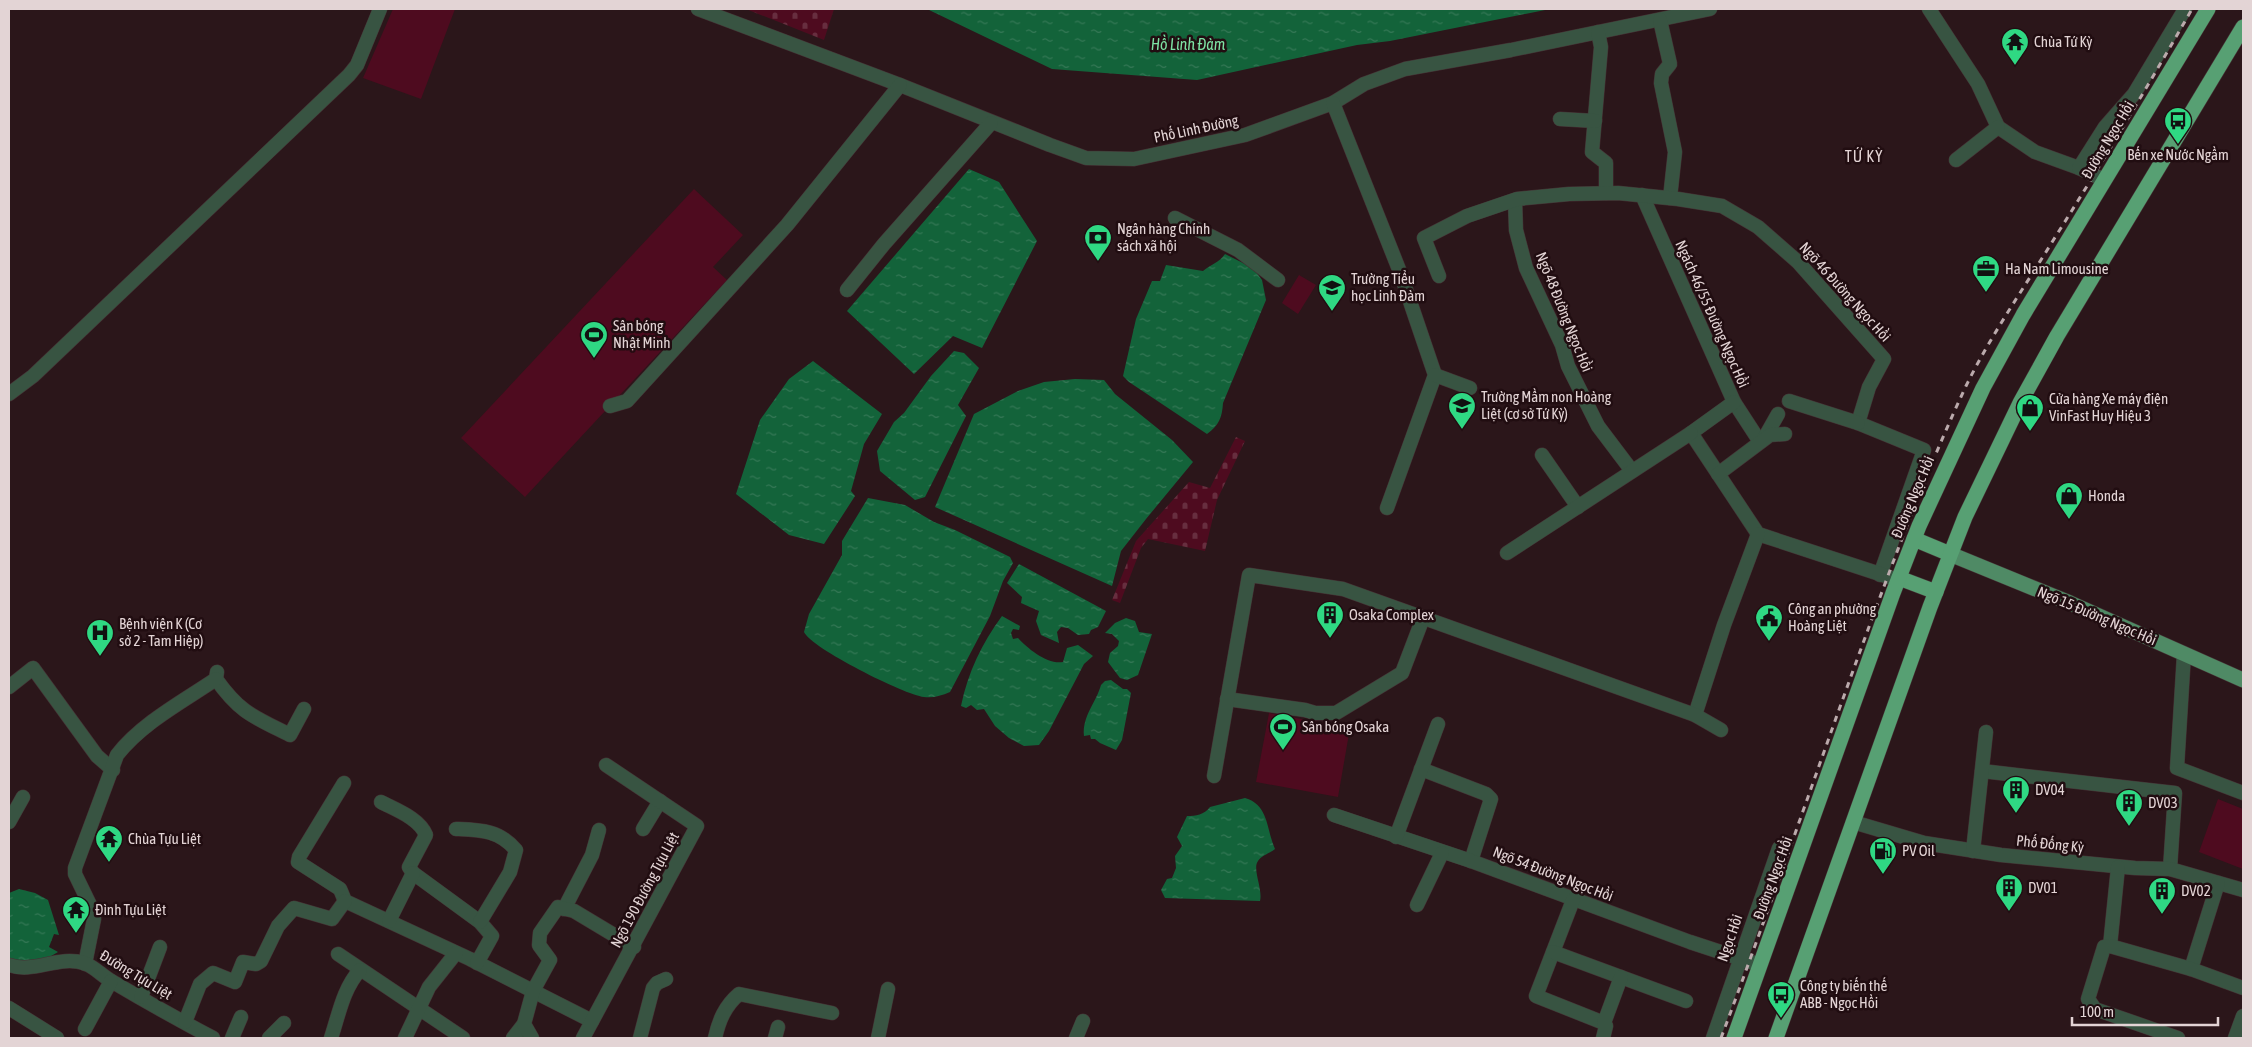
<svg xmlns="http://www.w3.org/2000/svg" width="2252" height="1047" font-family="'Asap Condensed',sans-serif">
<defs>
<pattern id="cemetery-stones" width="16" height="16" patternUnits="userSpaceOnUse" patternTransform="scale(1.25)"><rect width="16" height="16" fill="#4e0b1f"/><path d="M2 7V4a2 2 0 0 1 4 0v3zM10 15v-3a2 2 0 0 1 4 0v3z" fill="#672e3f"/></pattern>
<pattern id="water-ripples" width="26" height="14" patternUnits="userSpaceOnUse" patternTransform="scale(1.25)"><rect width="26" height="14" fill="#13633a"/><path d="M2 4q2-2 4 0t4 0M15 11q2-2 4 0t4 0" fill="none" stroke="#357856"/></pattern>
</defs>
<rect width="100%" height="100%" fill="#2b161a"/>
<g fill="url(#cemetery-stones)">
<polygon points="746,9 834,9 824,40"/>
<polygon points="1236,437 1245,441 1217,500 1205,551 1148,539 1141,548 1120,603 1112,600 1136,541 1189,482 1210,488"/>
</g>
<g fill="#4e0b1f">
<polygon points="393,9 455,9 421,99 363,78"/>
<polygon points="694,189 743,235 713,267 727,280 525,497 461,438"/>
<polygon points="1299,275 1316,285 1298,314 1282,303"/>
<polygon points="1269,713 1350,728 1338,797 1256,782"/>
<polygon points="2218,799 2243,809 2243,869 2199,852"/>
</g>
<g fill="url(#water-ripples)">
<polygon points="927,9 1550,9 1390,41 1357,45 1197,80 1052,69"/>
<polygon points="969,169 999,182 1037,241 982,348 953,336 914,374 847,311"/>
<path d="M1225 254 1253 268 1262 280 1266 300 1223 403C1222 418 1219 425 1207 434L1129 382 1123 376 1136 319 1152 281H1160L1166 265 1203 271C1211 264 1219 263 1225 254Z"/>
<polygon points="954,351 964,353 979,368 958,405 966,416 925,497 915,500 880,471 877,451 894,422 904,413 931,376"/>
<polygon points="813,361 882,414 864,444 851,491 855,496 824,544 789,535 736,494 760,420 789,379"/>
<polygon points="1075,379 1104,380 1115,394 1172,440 1193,462 1146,519 1121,551 1112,586 935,507 974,414 1018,391 1044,382"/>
<path d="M868 498 905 505 934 522 955 530 1010 557 1013 563 1003 581 990 616 950 692C941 696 933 698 924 697 905 695 811 648 804 632L809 614 842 555V541Z"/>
<polygon points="1019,564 1106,611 1098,627 1091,630 1089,634 1078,635 1068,628 1061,627 1057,632 1059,643 1041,635 1036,621 1039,611 1021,603 1022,597 1007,583"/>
<path d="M1002 616 1020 626 1019 630 1013 629 1011 633 1013 639 1018 638C1028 649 1048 665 1063 662L1067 648 1078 645 1093 656 1084 664 1049 731 1039 745 1024 746 1009 738 995 726 984 709 977 710 971 705 966 708 961 706C968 672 982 643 1002 616Z"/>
<polygon points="1126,618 1135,621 1139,632 1152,634 1138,675 1127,680 1120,678 1108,662 1110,653 1118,646 1119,641 1112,634 1105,633 1115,623"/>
<path d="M1111 680 1123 689H1127L1131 693 1122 740 1116 750 1100 743 1095 739H1091L1090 735 1084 736C1082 716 1096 703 1101 685L1105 681Z"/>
<path d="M1245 798C1269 805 1266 829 1275 849 1270 853 1261 856 1258 861 1252 869 1263 889 1260 901L1165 898 1161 890 1167 879 1172 878 1176 868 1175 856 1182 846 1177 837 1187 816C1196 816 1204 815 1210 807Z"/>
<polygon points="19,889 35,893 48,900 59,935 54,934 49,947 58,952 46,959 9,964 9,893"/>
</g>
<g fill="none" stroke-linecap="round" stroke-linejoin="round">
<defs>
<g id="minor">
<polyline points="698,9 900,85 1050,145 1086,158 1134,159 1245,135 1333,103 1364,84 1405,69 1511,50 1710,9"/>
<polyline points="1929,9 1978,84 1998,127 2035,152 2079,168 2104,180"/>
<polyline points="1660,20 1670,64 1662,74 1661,83 1675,152 1670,198"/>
<polyline points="1598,32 1601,47 1592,152 1606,163 1606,193"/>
<polyline points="1333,103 1400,272 1435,375 1387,508"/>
<polyline points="1560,119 1595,121"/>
<polyline points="1956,160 1998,127"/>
<polyline points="2079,168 2105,127 2134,94 2185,9"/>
<polyline points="1642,195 1734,402 1760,442"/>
<polyline points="1515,200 1516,230 1526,268 1562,345 1568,366 1598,426 1632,471"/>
<polyline points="1175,218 1238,250 1278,280"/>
<polyline points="1439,276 1424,238 1467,216 1517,199 1569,194 1618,193 1678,199 1722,206 1758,227 1798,262 1884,359 1869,387 1858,423 1924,450 1880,575"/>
<polyline points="847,290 884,244 991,123"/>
<polyline points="1435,375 1470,388"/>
<polyline points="9,394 33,376 349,75 357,65 380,9"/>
<polyline points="1789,401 1858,423"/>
<polyline points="1734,402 1691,433 1758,534 1889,577"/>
<polyline points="610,406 627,401 787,225 900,85"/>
<polyline points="1765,437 1778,414"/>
<polyline points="1542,455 1578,507"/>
<polyline points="1718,474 1770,435 1785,434"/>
<polyline points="1507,553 1691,433"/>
<polyline points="2184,654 2177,768 2243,793"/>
<path d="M217 672 216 679C240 713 254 717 290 735L304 709"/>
<polyline points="9,687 33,668 97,756 113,770"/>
<polyline points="1227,699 1305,710 1315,713 1336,713 1402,673 1423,618"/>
<polyline points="1695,715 1724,625 1758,534"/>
<polyline points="1421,769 1486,794 1491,799 1471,861"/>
<polyline points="1982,771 2175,793 2170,869"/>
<polyline points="1214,776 1249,575 1343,589 1695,715 1721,730"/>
<polyline points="344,783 299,857 298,862 340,889 345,901 470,959 592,1021"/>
<path d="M381 802C396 810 419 818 426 835L409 867 413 873 480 922 492 936 477 963"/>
<polyline points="1334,815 1471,861 1690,942 1760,965"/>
<polyline points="9,822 23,797"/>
<polyline points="1853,822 1924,843 2001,855 2135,868 2170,869 2243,890"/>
<path d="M456 829C481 830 499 830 516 850L510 872 480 922"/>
<polyline points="643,829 660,801"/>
<polyline points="1396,837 1438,724"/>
<polyline points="1973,851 1986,732"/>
<polyline points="1573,900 1536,996 1604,1023"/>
<polyline points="1417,905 1442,853"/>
<polyline points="564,909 592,855 599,830"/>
<polyline points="389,921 413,873"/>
<polyline points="2110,946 2118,867"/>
<polyline points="1553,952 1686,1001"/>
<polyline points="338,954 463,1038"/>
<path d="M85 964 94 919 92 909 75 874V868L117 755C142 723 182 702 216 679"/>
<path d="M9 965C34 974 58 955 84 963 95 967 102 976 113 982 145 1001 179 1020 213 1038"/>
<polyline points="2191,969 2218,883"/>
<polyline points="141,997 160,947"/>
<polyline points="9,1008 57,1038"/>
<polyline points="185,1022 200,984 213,973 235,982 243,962 256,964 261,961 278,926 294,908 332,919 345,901"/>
<polyline points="85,1029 111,981"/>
<polyline points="232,1038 241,1017"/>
<polyline points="269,1038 284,1023"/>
<path d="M331 1038C339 1014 343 989 360 970"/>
<polyline points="405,1038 429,987 456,953"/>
<polyline points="513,1038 524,1024"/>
<polyline points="532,1038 524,1024 533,991 550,960 539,945 540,933 558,907 574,911 634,947"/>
<polyline points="583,1038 697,826 606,765"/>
<polyline points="640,1038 653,988 657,983 666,979"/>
<path d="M715 1038C719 1020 725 1006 739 994L832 1013"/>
<polyline points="775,1038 778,1027"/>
<polyline points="878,1038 888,989"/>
<polyline points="1076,1038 1083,1021"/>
<polyline points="1603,1038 1606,1026 1604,1023 1621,977"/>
<polyline points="1713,1038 1779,848"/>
<polyline points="2178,1038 2095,1009 2088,999 2104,947 2110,946 2191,969 2243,988"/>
<polyline points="2235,1038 2243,1016"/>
</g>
<polyline id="major" points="1950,554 2070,603 2243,680"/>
<g id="highway">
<polyline points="1914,539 1950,554"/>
<polyline points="1899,578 1936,592"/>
<polyline points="1734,1038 1893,593 1919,526 1983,388 2023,315 2208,9"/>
<polyline points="1776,1038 1930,607 1965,517 2020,403 2057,336 2243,27"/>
</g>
</defs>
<use href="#minor" stroke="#453134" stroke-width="15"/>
<use href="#major" stroke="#453134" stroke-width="16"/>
<use href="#highway" stroke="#453134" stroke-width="16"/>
<use href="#minor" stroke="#385442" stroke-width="14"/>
<use href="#major" stroke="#4f8a65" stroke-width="15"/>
<use href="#highway" stroke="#57a073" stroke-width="15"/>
<path stroke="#bbaaac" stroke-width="3" stroke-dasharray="6 6" stroke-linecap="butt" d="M1721 1038C1771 905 1817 769 1866 635 1897 551 1928 467 1966 386 1991 335 2024 288 2054 239 2102 163 2148 86 2192 9"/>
</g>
<defs>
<symbol id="temple-pin" viewBox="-11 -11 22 30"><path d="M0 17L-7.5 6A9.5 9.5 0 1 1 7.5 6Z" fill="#2fd883" stroke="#210d11"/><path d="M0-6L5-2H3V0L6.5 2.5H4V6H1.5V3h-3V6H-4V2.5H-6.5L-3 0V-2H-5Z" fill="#111"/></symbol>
<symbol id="bus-pin" viewBox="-11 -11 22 30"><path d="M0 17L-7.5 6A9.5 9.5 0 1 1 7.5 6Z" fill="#2fd883" stroke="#210d11"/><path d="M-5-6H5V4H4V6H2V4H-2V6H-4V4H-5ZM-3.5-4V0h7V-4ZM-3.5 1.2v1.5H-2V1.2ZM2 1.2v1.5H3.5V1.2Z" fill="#111"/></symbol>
<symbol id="bank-pin" viewBox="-11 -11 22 30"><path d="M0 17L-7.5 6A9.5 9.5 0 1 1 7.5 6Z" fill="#2fd883" stroke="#210d11"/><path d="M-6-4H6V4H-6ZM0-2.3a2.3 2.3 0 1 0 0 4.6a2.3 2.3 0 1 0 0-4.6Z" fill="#111"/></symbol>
<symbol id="office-pin" viewBox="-11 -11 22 30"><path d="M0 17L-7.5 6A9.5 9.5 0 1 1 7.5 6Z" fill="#2fd883" stroke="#210d11"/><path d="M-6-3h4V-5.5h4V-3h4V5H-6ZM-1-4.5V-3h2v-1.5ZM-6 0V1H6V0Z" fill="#111"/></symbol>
<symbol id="school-pin" viewBox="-11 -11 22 30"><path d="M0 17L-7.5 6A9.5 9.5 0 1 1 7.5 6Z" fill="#2fd883" stroke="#210d11"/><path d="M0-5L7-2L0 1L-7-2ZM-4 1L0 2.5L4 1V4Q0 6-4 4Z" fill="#111"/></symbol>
<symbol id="stadium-pin" viewBox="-11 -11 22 30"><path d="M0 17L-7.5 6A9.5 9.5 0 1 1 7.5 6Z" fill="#2fd883" stroke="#210d11"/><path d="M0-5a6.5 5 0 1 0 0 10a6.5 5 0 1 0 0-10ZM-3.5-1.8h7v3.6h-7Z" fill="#111"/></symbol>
<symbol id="shop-pin" viewBox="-11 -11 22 30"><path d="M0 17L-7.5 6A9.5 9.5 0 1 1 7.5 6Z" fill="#2fd883" stroke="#210d11"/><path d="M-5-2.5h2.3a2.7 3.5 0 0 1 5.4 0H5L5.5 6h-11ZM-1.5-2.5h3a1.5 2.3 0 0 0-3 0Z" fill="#111"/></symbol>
<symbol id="building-pin" viewBox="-11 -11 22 30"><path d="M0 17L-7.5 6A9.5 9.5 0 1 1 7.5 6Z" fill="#2fd883" stroke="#210d11"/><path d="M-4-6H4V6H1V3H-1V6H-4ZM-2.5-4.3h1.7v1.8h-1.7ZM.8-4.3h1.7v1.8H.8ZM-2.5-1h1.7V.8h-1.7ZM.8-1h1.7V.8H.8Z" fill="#111"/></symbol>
<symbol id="civic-pin" viewBox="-11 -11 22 30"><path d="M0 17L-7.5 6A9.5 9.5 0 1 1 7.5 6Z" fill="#2fd883" stroke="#210d11"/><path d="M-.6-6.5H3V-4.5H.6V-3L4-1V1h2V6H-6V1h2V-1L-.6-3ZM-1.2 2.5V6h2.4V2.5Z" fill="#111"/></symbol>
<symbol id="hospital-pin" viewBox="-11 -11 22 30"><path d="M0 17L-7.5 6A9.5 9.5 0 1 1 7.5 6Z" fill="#2fd883" stroke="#210d11"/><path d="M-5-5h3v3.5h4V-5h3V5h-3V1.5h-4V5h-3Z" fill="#111"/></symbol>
<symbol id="fuel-pin" viewBox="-11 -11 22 30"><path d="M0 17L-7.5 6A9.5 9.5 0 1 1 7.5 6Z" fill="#2fd883" stroke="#210d11"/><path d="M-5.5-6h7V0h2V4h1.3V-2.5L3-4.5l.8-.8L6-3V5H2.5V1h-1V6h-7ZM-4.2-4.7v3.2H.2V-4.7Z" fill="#111"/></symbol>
</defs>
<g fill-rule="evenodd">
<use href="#temple-pin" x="1999" y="26" width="32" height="43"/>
<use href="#bus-pin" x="2162" y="105" width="32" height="43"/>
<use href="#bank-pin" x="1082" y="222" width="32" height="43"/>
<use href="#office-pin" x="1970" y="253" width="32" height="43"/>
<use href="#school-pin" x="1316" y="272" width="32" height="43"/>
<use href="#stadium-pin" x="578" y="319" width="32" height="43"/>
<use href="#school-pin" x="1446" y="390" width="32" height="43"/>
<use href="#shop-pin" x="2014" y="392" width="32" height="43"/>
<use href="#shop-pin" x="2053" y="480" width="32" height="43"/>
<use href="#building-pin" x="1314" y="599" width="32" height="43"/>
<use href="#civic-pin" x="1753" y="602" width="32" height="43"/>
<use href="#hospital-pin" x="84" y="617" width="32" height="43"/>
<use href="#stadium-pin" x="1267" y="711" width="32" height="43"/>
<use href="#building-pin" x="2000" y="774" width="32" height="43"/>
<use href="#building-pin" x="2113" y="787" width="32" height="43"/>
<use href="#temple-pin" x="93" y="823" width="32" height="43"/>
<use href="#fuel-pin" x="1867" y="835" width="32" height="43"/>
<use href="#building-pin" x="1993" y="872" width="32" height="43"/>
<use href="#building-pin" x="2146" y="875" width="32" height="43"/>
<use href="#temple-pin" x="60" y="894" width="32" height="43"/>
<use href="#bus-pin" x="1765" y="979" width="32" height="43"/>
</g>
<g text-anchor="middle" stroke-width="5" stroke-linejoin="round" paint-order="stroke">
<g font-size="15" fill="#e3d4d5" stroke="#210d11" text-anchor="start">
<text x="2034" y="47">Chùa Tứ Kỳ</text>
<text x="2178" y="160" text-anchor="middle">Bến xe Nước Ngầm</text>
<text x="1117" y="234">Ngân hàng Chính<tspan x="1117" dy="17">sách xã hội</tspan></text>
<text x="2005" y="274">Ha Nam Limousine</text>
<text x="1351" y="284">Trường Tiểu<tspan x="1351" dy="17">học Linh Đàm</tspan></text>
<text x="613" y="331">Sân bóng<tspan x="613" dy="17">Nhật Minh</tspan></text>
<text x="1481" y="402">Trường Mầm non Hoàng<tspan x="1481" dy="17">Liệt (cơ sở Tứ Kỳ)</tspan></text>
<text x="2049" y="404">Cửa hàng Xe máy điện<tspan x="2049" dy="17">VinFast Huy Hiệu 3</tspan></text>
<text x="2088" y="501">Honda</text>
<text x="1788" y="614">Công an phường<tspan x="1788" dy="17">Hoàng Liệt</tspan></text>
<text x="1349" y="620">Osaka Complex</text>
<text x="119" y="629">Bệnh viện K (Cơ<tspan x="119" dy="17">sở 2 - Tam Hiệp)</tspan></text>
<text x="1302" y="732">Sân bóng Osaka</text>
<text x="2035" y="795">DV04</text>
<text x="2148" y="808">DV03</text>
<text x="128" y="844">Chùa Tựu Liệt</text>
<text x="1902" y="856">PV Oil</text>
<text x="2028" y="893">DV01</text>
<text x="2181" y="896">DV02</text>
<text x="95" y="915">Đình Tựu Liệt</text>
<text x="1800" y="991">Công ty biến thế<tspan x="1800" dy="17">ABB - Ngọc Hồi</tspan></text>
</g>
<g font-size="15" fill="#e3d4d5" stroke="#210d11">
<text transform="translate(1196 129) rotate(-12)" y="5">Phố Linh Đường</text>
<text transform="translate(2108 140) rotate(-59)" y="5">Đường Ngọc Hồi</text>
<text transform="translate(1845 292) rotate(48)" y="5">Ngõ 46 Đường Ngọc Hồi</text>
<text transform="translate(1564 312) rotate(68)" y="5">Ngõ 48 Đường Ngọc Hồi</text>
<text transform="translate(1712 314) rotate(66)" y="5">Ngách 46/55 Đường Ngọc Hồi</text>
<text transform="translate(1913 497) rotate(-67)" y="5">Đường Ngọc Hồi</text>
<text transform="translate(2097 616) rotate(23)" y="5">Ngõ 15 Đường Ngọc Hồi</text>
<text transform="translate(2050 844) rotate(6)" y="5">Phố Đống Kỳ</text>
<text transform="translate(1553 874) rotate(21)" y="5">Ngõ 54 Đường Ngọc Hồi</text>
<text transform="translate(1773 878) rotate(-70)" y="5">Đường Ngọc Hồi</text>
<text transform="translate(645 890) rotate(-62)" y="5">Ngõ 190 Đường Tựu Liệt</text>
<text transform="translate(1730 938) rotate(-71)" y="5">Ngọc Hồi</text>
<text transform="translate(136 975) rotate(31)" y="5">Đường Tựu Liệt</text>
</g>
<g font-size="16" font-style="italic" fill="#7de2a4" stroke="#210d11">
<text x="1188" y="50">Hồ Linh Đàm</text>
</g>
<g font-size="16" letter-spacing="1" fill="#e3d4d5" stroke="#210d11">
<text x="1864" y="162">TỨ KỲ</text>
</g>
</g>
<rect width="2252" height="1047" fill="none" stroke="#e3d4d5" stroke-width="20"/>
<path d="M2072 1017v8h146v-8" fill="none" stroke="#e3d4d5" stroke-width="2.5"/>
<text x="2080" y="1017" font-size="15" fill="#e3d4d5" stroke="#210d11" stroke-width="4" paint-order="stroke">100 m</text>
</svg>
